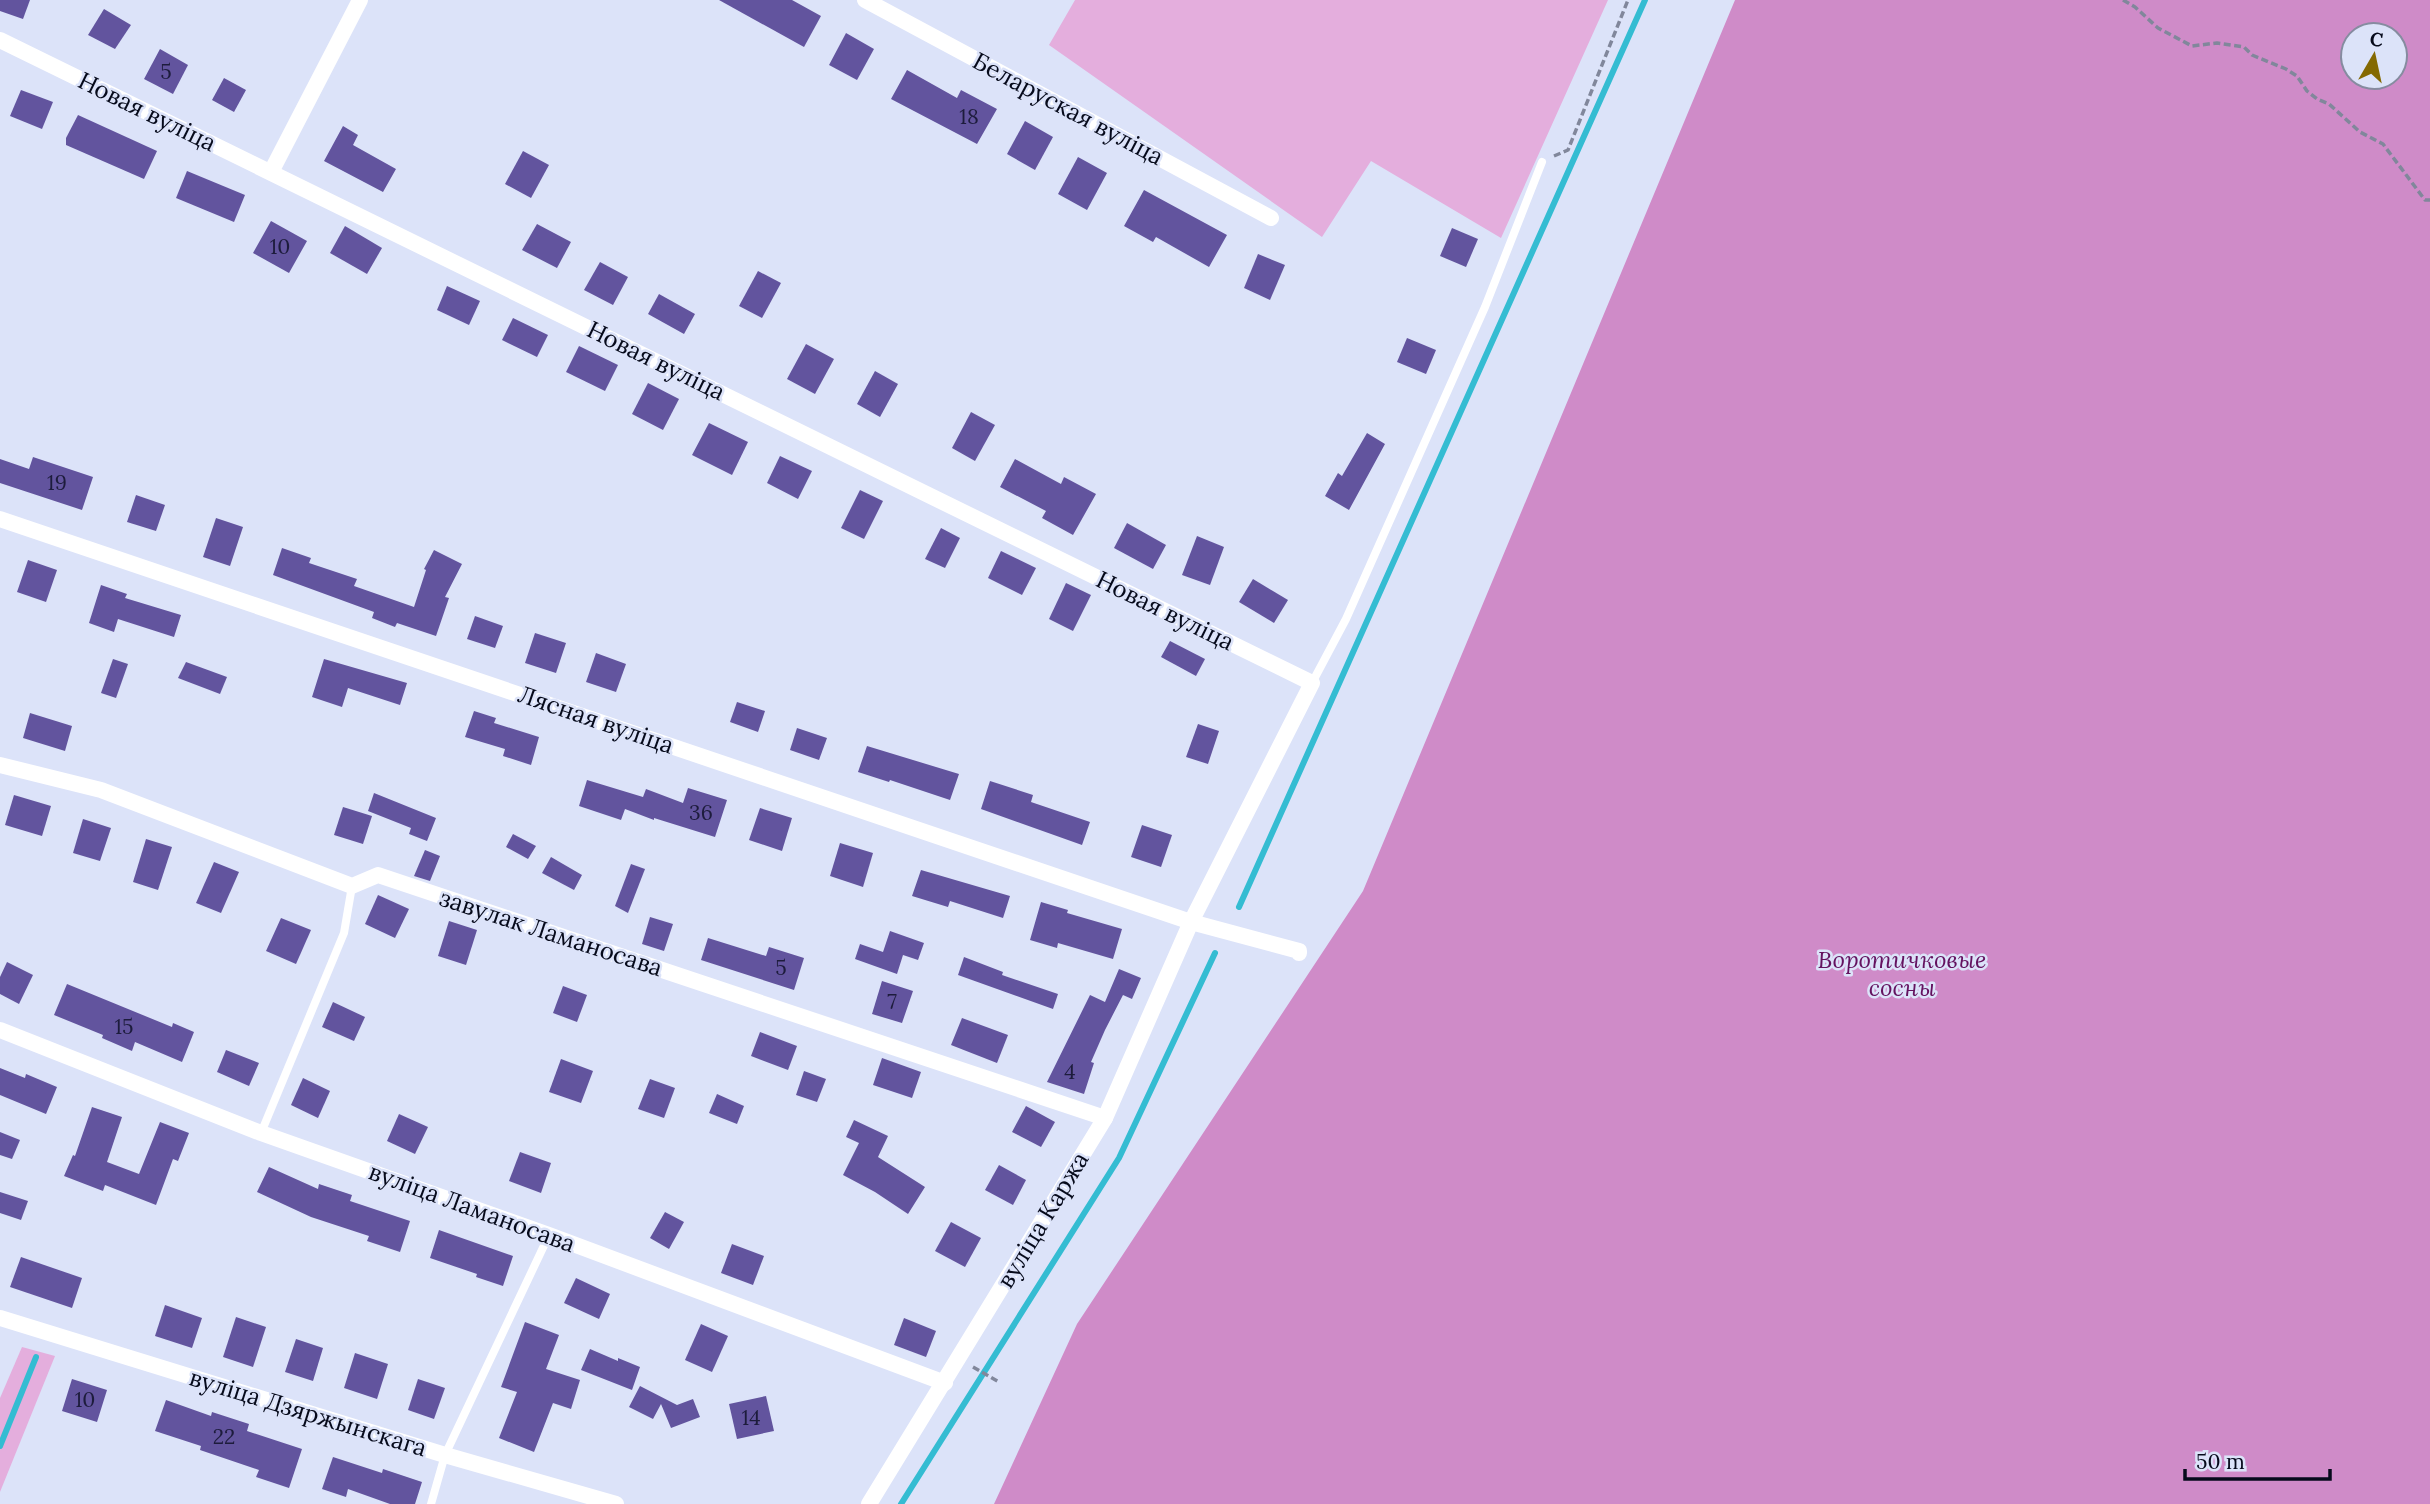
<svg xmlns="http://www.w3.org/2000/svg" width="2430" height="1504" font-family="Lora,serif">
<rect width="100%" height="100%" fill="#dce3f9"/>
<g fill="#e4aedd">
<polygon points="1075,0 1608,0 1501,238 1371,161 1322,237 1049,45"/>
<polygon points="22,1347 55,1356 0,1492 0,1398"/>
</g>
<path fill="#cf8bc8" fill-rule="evenodd" d="M1735 0H2430V1504H994L1077 1324 1363 891ZM2353 35H2395V77H2353Z"/>
<g fill="none" stroke-linecap="round" stroke-linejoin="round">
<g stroke="#34bcd2" stroke-width="6">
<polyline points="1239,907 1645,0"/>
<polyline points="0,1446 36,1357"/>
<polyline points="901,1504 1119,1158 1215,953"/>
</g>
</g>
<g fill="#62549e">
<polygon points="0,0 30,0 23,19 0,11"/>
<polygon points="719,0 792,0 821,16 804,47"/>
<polygon points="104,9 131,25 115,49 88,35"/>
<polygon points="846,33 874,49 857,80 829,65"/>
<polygon points="160,49 188,65 173,94 144,79"/>
<polygon points="907,70 957,98 961,90 997,109 977,144 891,99"/>
<polygon points="224,78 246,90 234,112 212,100"/>
<polygon points="21,90 53,102 42,129 10,116"/>
<polygon points="78,115 157,151 144,179 66,145 66,138"/>
<polygon points="1025,121 1053,137 1035,170 1007,154"/>
<polygon points="343,126 358,135 353,145 396,169 383,192 324,161"/>
<polygon points="523,151 549,165 531,198 505,184"/>
<polygon points="1078,157 1107,173 1087,210 1058,194"/>
<polygon points="187,171 245,195 234,222 176,198"/>
<polygon points="1144,190 1227,235 1209,267 1156,237 1153,242 1124,226"/>
<polygon points="271,221 307,241 289,273 253,253"/>
<polygon points="537,224 571,242 557,268 522,250"/>
<polygon points="345,226 382,248 367,274 330,253"/>
<polygon points="1452,228 1478,239 1466,267 1440,256"/>
<polygon points="1258,254 1285,265 1270,300 1244,288"/>
<polygon points="600,262 628,277 613,305 584,290"/>
<polygon points="758,271 781,283 762,318 739,306"/>
<polygon points="447,286 480,301 469,325 437,310"/>
<polygon points="659,294 695,314 684,334 648,314"/>
<polygon points="513,318 548,335 537,357 502,340"/>
<polygon points="1407,338 1436,350 1426,374 1397,362"/>
<polygon points="806,344 834,359 815,394 787,379"/>
<polygon points="579,346 618,365 605,391 566,372"/>
<polygon points="875,371 898,384 880,417 857,404"/>
<polygon points="648,383 679,399 663,430 632,414"/>
<polygon points="971,412 995,425 975,461 952,448"/>
<polygon points="709,423 748,442 732,475 692,455"/>
<polygon points="1367,433 1385,444 1349,510 1325,496 1338,473 1342,476"/>
<polygon points="780,456 812,471 798,499 767,483"/>
<polygon points="33,457 93,477 82,510 0,483 0,459 29,469"/>
<polygon points="1015,459 1061,484 1064,477 1096,494 1073,535 1042,518 1046,511 1000,487"/>
<polygon points="860,490 883,501 864,539 841,528"/>
<polygon points="136,495 165,505 156,531 127,522"/>
<polygon points="216,518 243,527 230,566 203,557"/>
<polygon points="1127,523 1166,545 1153,569 1114,548"/>
<polygon points="941,528 960,538 945,568 925,559"/>
<polygon points="1197,536 1224,547 1210,585 1182,575"/>
<polygon points="282,548 311,558 309,563 357,579 354,586 414,607 426,570 424,569 434,550 462,564 445,597 449,598 436,636 397,623 395,627 372,618 374,612 273,575"/>
<polygon points="1001,551 1036,568 1022,595 988,578"/>
<polygon points="28,560 57,570 46,602 17,592"/>
<polygon points="1253,579 1288,600 1274,623 1239,602"/>
<polygon points="1066,583 1091,595 1073,631 1049,619"/>
<polygon points="101,585 127,594 125,598 181,615 174,637 118,619 114,632 89,623"/>
<polygon points="475,616 503,626 495,648 467,639"/>
<polygon points="535,633 566,643 556,673 525,663"/>
<polygon points="1170,641 1205,659 1196,676 1161,657"/>
<polygon points="596,653 626,664 616,692 586,682"/>
<polygon points="113,659 128,664 116,698 101,693"/>
<polygon points="324,659 407,683 400,705 348,688 342,707 312,697"/>
<polygon points="186,662 227,677 220,694 178,678"/>
<polygon points="737,702 765,711 758,732 730,722"/>
<polygon points="474,711 496,718 494,723 539,737 531,765 503,756 505,749 465,737"/>
<polygon points="30,713 72,726 65,751 23,738"/>
<polygon points="1198,724 1219,731 1208,764 1186,757"/>
<polygon points="797,728 827,738 819,760 790,750"/>
<polygon points="867,746 959,774 950,800 890,780 889,782 858,772"/>
<polygon points="587,780 643,797 646,789 683,803 688,788 727,800 715,837 654,818 654,820 625,809 621,820 579,806"/>
<polygon points="990,781 1033,795 1031,802 1090,822 1082,845 981,809"/>
<polygon points="374,793 436,818 427,841 409,834 411,828 368,811"/>
<polygon points="14,795 51,806 42,836 5,825"/>
<polygon points="343,807 372,816 363,844 334,835"/>
<polygon points="760,808 792,818 782,851 749,840"/>
<polygon points="83,819 111,828 100,861 73,853"/>
<polygon points="1142,825 1172,835 1161,867 1131,857"/>
<polygon points="513,834 536,846 528,859 506,847"/>
<polygon points="146,839 172,847 158,890 133,882"/>
<polygon points="840,843 873,853 863,887 830,876"/>
<polygon points="425,850 440,856 430,881 414,876"/>
<polygon points="551,857 582,875 574,890 542,873"/>
<polygon points="214,862 239,872 221,913 196,903"/>
<polygon points="631,864 645,869 628,913 615,906"/>
<polygon points="921,870 1010,896 1003,918 950,901 948,907 912,896"/>
<polygon points="378,895 409,909 395,938 365,924"/>
<polygon points="1041,902 1068,910 1067,913 1122,929 1113,959 1058,943 1057,948 1030,940"/>
<polygon points="650,917 673,924 664,951 642,944"/>
<polygon points="281,918 311,930 296,964 266,951"/>
<polygon points="449,921 477,930 466,965 438,956"/>
<polygon points="890,931 924,943 918,960 903,955 897,974 855,959 860,944 883,952"/>
<polygon points="708,938 766,956 769,947 804,958 794,990 701,960"/>
<polygon points="964,957 1003,972 1002,975 1058,994 1053,1009 958,975"/>
<polygon points="7,962 33,975 19,1004 0,994 0,977"/>
<polygon points="1119,969 1141,978 1132,999 1123,995 1105,1030 1091,1062 1094,1063 1084,1094 1047,1082 1090,995 1105,1002"/>
<polygon points="882,981 913,991 902,1023 872,1014"/>
<polygon points="67,984 172,1027 173,1023 194,1032 182,1062 135,1042 132,1051 102,1038 103,1035 54,1015"/>
<polygon points="563,986 587,995 577,1022 553,1013"/>
<polygon points="333,1002 365,1017 354,1041 322,1027"/>
<polygon points="962,1018 1008,1035 997,1063 951,1045"/>
<polygon points="760,1032 797,1046 788,1070 751,1056"/>
<polygon points="226,1050 259,1063 249,1086 217,1072"/>
<polygon points="882,1058 921,1072 912,1098 873,1085"/>
<polygon points="561,1059 593,1071 581,1103 549,1092"/>
<polygon points="0,1068 25,1078 26,1074 57,1087 46,1114 0,1095"/>
<polygon points="804,1071 826,1079 817,1102 796,1095"/>
<polygon points="303,1078 330,1091 318,1118 291,1105"/>
<polygon points="650,1079 675,1088 664,1118 638,1109"/>
<polygon points="717,1094 744,1106 737,1124 709,1113"/>
<polygon points="1026,1106 1055,1122 1041,1147 1012,1132"/>
<polygon points="92,1107 122,1117 107,1162 139,1174 160,1122 189,1133 178,1161 173,1159 156,1205 105,1185 103,1191 64,1176 73,1155 75,1156"/>
<polygon points="399,1114 428,1127 415,1154 387,1141"/>
<polygon points="854,1120 888,1136 878,1157 925,1187 908,1214 875,1192 843,1175 859,1143 846,1137"/>
<polygon points="0,1132 20,1140 12,1159 0,1155"/>
<polygon points="520,1152 551,1163 541,1193 509,1181"/>
<polygon points="999,1165 1026,1180 1013,1205 985,1190"/>
<polygon points="269,1167 318,1189 319,1184 352,1195 350,1201 410,1221 400,1252 367,1241 369,1236 311,1217 257,1192"/>
<polygon points="0,1192 28,1201 21,1220 0,1213"/>
<polygon points="665,1212 684,1222 669,1249 650,1238"/>
<polygon points="951,1222 981,1238 965,1267 935,1251"/>
<polygon points="439,1230 513,1256 503,1286 476,1277 477,1274 430,1258"/>
<polygon points="732,1244 764,1256 753,1285 721,1273"/>
<polygon points="21,1257 82,1278 72,1308 10,1287"/>
<polygon points="576,1278 610,1294 599,1319 564,1303"/>
<polygon points="165,1305 202,1318 192,1348 155,1336"/>
<polygon points="236,1317 266,1327 253,1367 223,1357"/>
<polygon points="904,1318 936,1331 926,1357 894,1345"/>
<polygon points="525,1322 559,1335 546,1369 580,1380 571,1409 553,1403 534,1452 499,1438 517,1392 501,1387"/>
<polygon points="701,1324 728,1336 712,1372 685,1360"/>
<polygon points="296,1339 323,1348 313,1381 285,1372"/>
<polygon points="590,1349 618,1361 618,1358 640,1367 632,1390 581,1370"/>
<polygon points="355,1353 388,1364 377,1399 344,1388"/>
<polygon points="72,1379 107,1390 97,1422 62,1411"/>
<polygon points="418,1379 445,1388 434,1419 408,1410"/>
<polygon points="640,1386 677,1405 693,1399 700,1417 671,1428 661,1404 653,1419 629,1407"/>
<polygon points="766,1396 774,1431 737,1439 729,1404"/>
<polygon points="166,1400 211,1416 212,1412 249,1424 247,1431 302,1449 289,1488 256,1477 259,1470 200,1450 201,1446 155,1431"/>
<polygon points="333,1457 382,1473 383,1469 422,1482 415,1504 390,1504 348,1489 346,1497 322,1489"/>
</g>
<g fill="none" stroke-linecap="round" stroke-linejoin="round">
<g stroke="#81879b" stroke-width="3.5" stroke-dasharray="7 3.5" stroke-linecap="butt">
<polyline points="2123,0 2135,7 2158,28 2192,46 2217,43 2244,47 2252,55 2286,69 2297,76 2307,91 2317,99 2329,104 2360,132 2383,144 2425,200 2430,200"/>
<polyline points="1554,156 1568,150 1628,0"/>
<polyline points="973,1367 999,1382"/>
</g>
<g stroke="#fff" stroke-width="8">
<polyline points="1312,683 1346,619 1485,307 1542,162"/>
<polyline points="261,1133 344,933 352,886"/>
<polyline points="431,1504 445,1455 549,1235"/>
</g>
<g stroke="#fff" stroke-width="16">
<polyline points="865,0 1271,218"/>
<polyline points="0,40 1312,683 1191,922 1105,1118 869,1504"/>
<polyline points="271,172 360,0"/>
<polyline points="0,519 1191,922 1299,951 1299,953"/>
<polyline points="0,765 101,790 352,886 378,875 1105,1118"/>
<polyline points="0,1030 261,1133 549,1235 945,1383"/>
<polyline points="0,1318 445,1455 616,1504"/>
</g>
</g>
<g text-anchor="middle" stroke-width="5" stroke-linejoin="round" paint-order="stroke">
<g font-size="21" fill="#1d1c3c">
<text x="166" y="79">5</text>
<text x="969" y="124">18</text>
<text x="280" y="254">10</text>
<text x="57" y="490">19</text>
<text x="701" y="820">36</text>
<text x="781" y="975">5</text>
<text x="892" y="1009">7</text>
<text x="124" y="1034">15</text>
<text x="1070" y="1079">4</text>
<text x="85" y="1407">10</text>
<text x="751" y="1425">14</text>
<text x="224" y="1444">22</text>
</g>
<g font-size="24" fill="#060a1b" stroke="#dce3f9">
<text transform="translate(1068 109) rotate(28)" y="8">Беларуская вуліца</text>
<text transform="translate(147 112) rotate(26)" y="8">Новая вуліца</text>
<text transform="translate(656 361) rotate(26)" y="8">Новая вуліца</text>
<text transform="translate(1165 611) rotate(26)" y="8">Новая вуліца</text>
<text transform="translate(596 720) rotate(19)" y="8">Лясная вуліца</text>
<text transform="translate(551 933) rotate(18)" y="8">завулак Ламаносава</text>
<text transform="translate(472 1208) rotate(20)" y="8">вуліца Ламаносава</text>
<text transform="translate(1043 1220) rotate(-59)" y="8">вуліца Каржа</text>
<text transform="translate(308 1413) rotate(17)" y="8">вуліца Дзяржынскага</text>
</g>
<g font-size="24" font-style="italic" fill="#641260" stroke="#dce3f9">
<text x="1902" y="968">Воротичковые<tspan x="1902" dy="28">сосны</tspan></text>
</g>
</g>
<g transform="translate(2374 56) rotate(9)"><circle r="33" fill="#dce3f9" stroke="#868ca0" stroke-width="2"/>
<path d="M0-5L12 26L0 18L-12 26Z" fill="#846902"/>
<text y="-10" font-size="19" font-weight="bold" text-anchor="middle" fill="#060a1b">С</text>
</g>
<path d="M2185 1469v10h145v-10" fill="none" stroke="#060a1b" stroke-width="3.5"/>
<text x="2196" y="1469" font-size="21" fill="#060a1b" stroke="#dce3f9" stroke-width="5" paint-order="stroke">50 m</text>
</svg>
